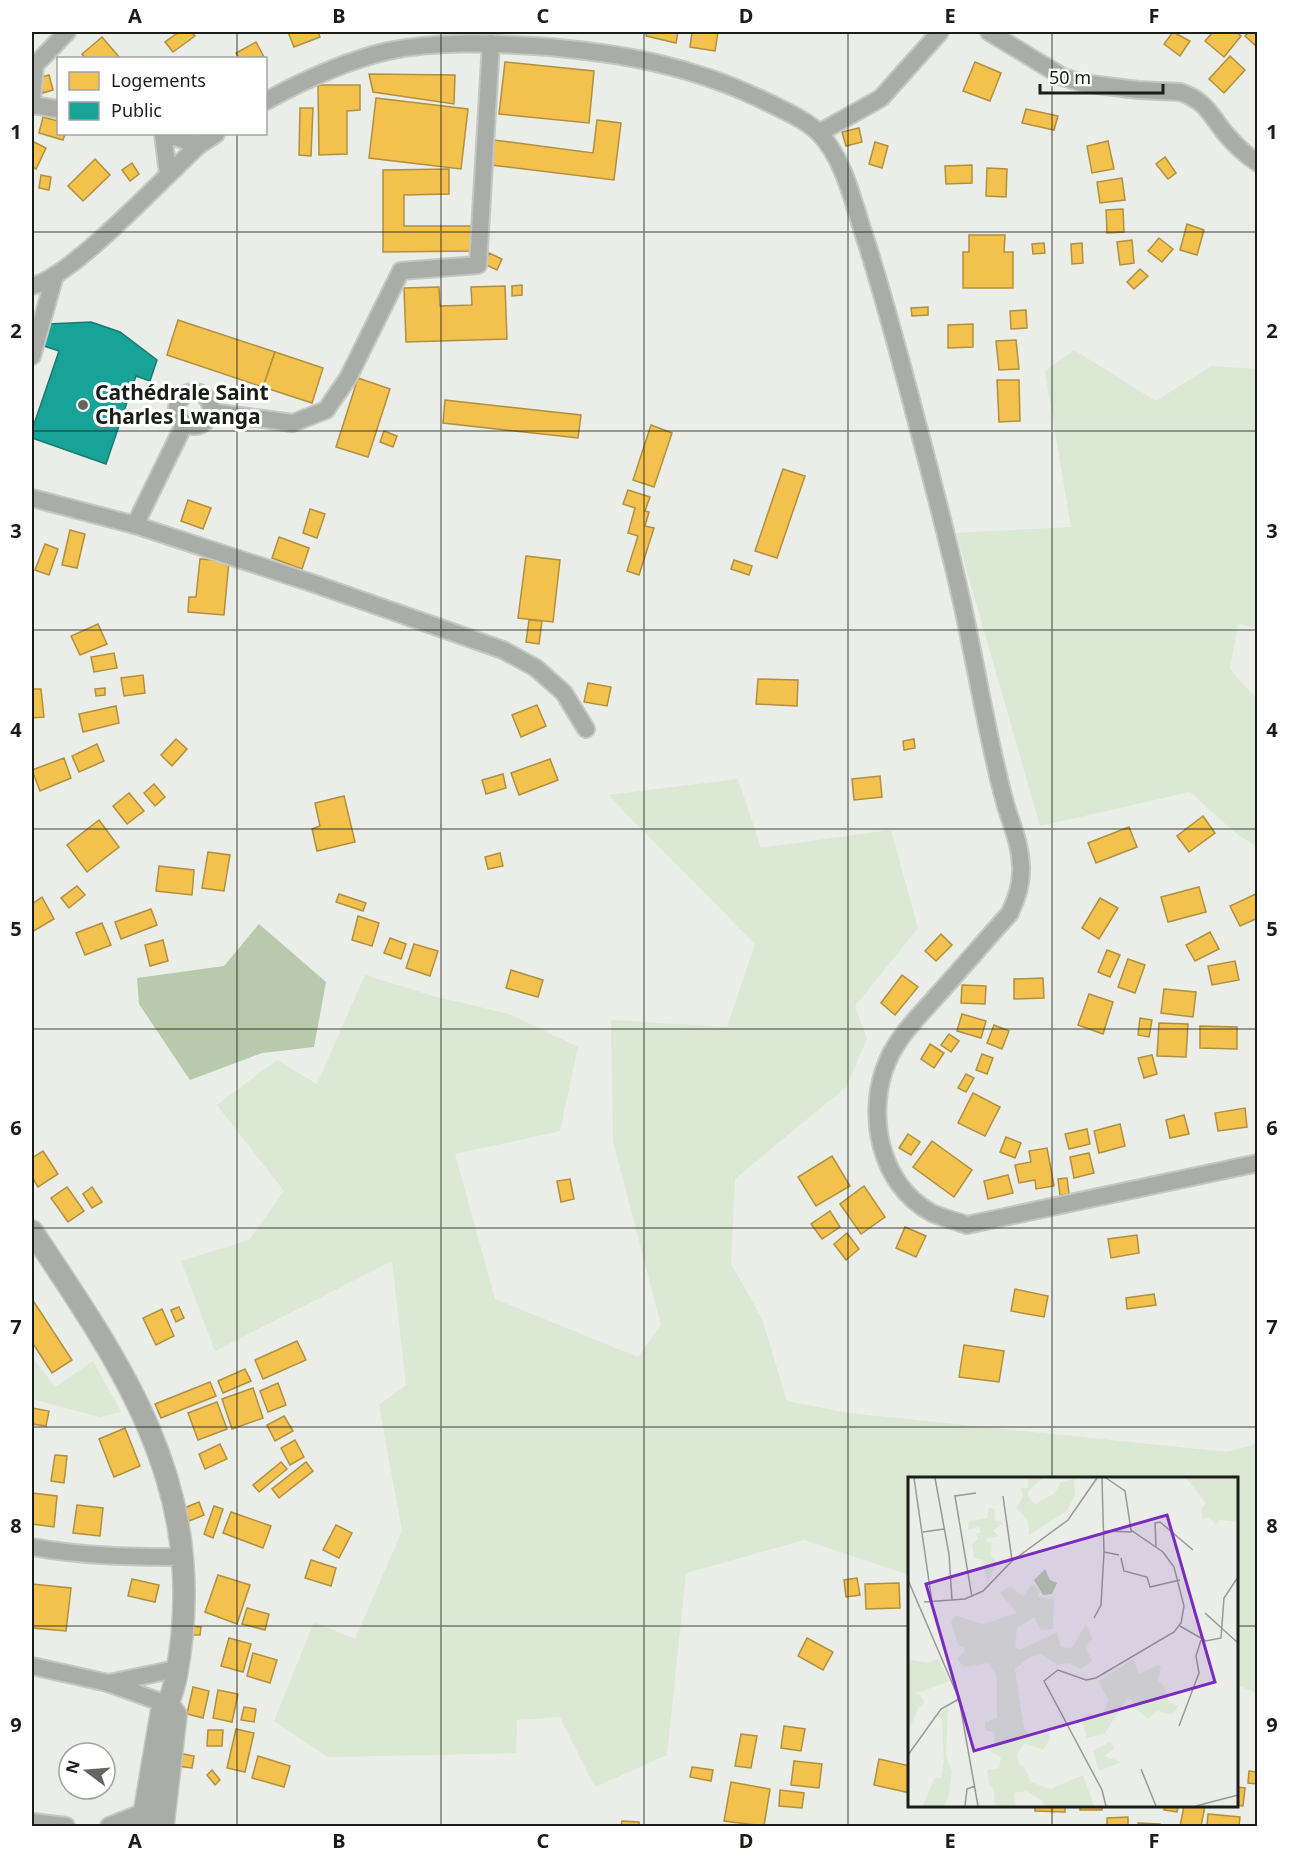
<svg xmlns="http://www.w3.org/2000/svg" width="1289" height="1858" font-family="'Noto Sans',sans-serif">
<rect width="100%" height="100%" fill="#eaede8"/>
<g fill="#dbe8d4">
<polygon points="1074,350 1156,401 1211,366 1257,369 1257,628 1238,624 1230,669 1257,700 1257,847 1237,834 1190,792 1040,826 956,533 1071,527 1045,371"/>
<polygon points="738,779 761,848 891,830 918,928 855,1006 867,1039 846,1087 735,1179 731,1264 762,1319 787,1401 848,1413 1227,1452 1257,1444 1257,1693 1237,1685 1236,1478 910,1478 909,1575 804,1540 686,1573 667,1755 595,1787 560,1717 517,1720 516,1753 328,1757 274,1721 314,1622 355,1639 402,1531 379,1405 406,1385 392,1261 215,1351 181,1261 249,1240 284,1191 217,1105 277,1060 317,1084 365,975 433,996 509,1014 578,1047 560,1131 455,1154 495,1299 638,1357 661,1325 613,1141 611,1020 727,1027 755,944 608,795"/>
<polygon points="32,1357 55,1387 93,1361 121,1412 100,1417 32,1399"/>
</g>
<polygon fill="#b7caab" points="259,924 326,982 314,1047 262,1053 190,1080 139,1004 137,978 224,966"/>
<g fill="#f2c14e" stroke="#b1903e" stroke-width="1.5">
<polygon points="179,32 191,32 195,36 173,52 165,42"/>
<polygon points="288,32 318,32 320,37 294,47"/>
<polygon points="647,32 678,32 676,43 646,36"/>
<polygon points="692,32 718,32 715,51 690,47"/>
<polygon points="1173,32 1190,41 1180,56 1164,44"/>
<polygon points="1213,32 1236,32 1241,36 1224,57 1205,41"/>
<polygon points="1249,32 1258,32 1256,46 1245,36"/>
<polygon points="102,37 120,58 85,58 82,54"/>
<polygon points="256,42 264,57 239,58 236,53"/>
<polygon points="1230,56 1245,70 1224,93 1209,79"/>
<polygon points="505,62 594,71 589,123 499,114"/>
<polygon points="975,62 1001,73 990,101 963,91"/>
<polygon points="369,74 455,75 454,104 373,92"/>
<polygon points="49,75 53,90 43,93 39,78"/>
<polygon points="318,85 360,85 360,110 347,111 347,154 319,155"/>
<polygon points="376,98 468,109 461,169 369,158"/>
<polygon points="300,108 313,108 311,156 299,155"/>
<polygon points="1026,109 1058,116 1054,130 1022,123"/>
<polygon points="43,117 58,121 58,134 65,134 63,140 39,133"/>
<polygon points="597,120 621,123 614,180 491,165 494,140 593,153"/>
<polygon points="859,128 862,142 846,146 842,132"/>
<polygon points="32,141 46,148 36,169 32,166"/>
<polygon points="1108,141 1114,169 1092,173 1087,146"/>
<polygon points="875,142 888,146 882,168 869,164"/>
<polygon points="1165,157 1176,173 1168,179 1156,164"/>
<polygon points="95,159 110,175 83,201 68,186"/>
<polygon points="132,163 139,174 130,181 122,170"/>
<polygon points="972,165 972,183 946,184 945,166"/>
<polygon points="987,168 1007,169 1006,197 986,196"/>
<polygon points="449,169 449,194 404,195 404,226 471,226 472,251 383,252 383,170"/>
<polygon points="41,175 51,177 49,190 39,188"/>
<polygon points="1122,178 1125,200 1100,203 1097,182"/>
<polygon points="1123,209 1124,232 1107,233 1106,210"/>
<polygon points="1187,224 1204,230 1197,255 1180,250"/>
<polygon points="969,235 1005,235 1004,252 1013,252 1013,288 963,288 963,252 969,252"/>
<polygon points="1159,238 1173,249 1162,262 1148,251"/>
<polygon points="1132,240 1134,263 1120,265 1117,242"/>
<polygon points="1044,243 1045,253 1033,254 1032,244"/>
<polygon points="1082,243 1083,263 1072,264 1071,244"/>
<polygon points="489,253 502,259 497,270 484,264"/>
<polygon points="1140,269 1148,276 1134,289 1127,282"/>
<polygon points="522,285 522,295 512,296 512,286"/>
<polygon points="505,286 507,339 406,342 404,288 439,287 440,306 472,305 471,287"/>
<polygon points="928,307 928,315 912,316 911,308"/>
<polygon points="1026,310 1027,328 1011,329 1010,311"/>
<polygon points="178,320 275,352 263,387 167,355"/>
<polygon points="973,324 973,347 948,348 948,325"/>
<polygon points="1016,340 1019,369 999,370 996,341"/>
<polygon points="275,352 323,368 312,403 263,387"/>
<polygon points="358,378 390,389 368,457 336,447"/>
<polygon points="997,380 1019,380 1020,421 999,422"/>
<polygon points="445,400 581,415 578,438 443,423"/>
<polygon points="651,425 672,433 654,487 633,480"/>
<polygon points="384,431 397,436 393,447 380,442"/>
<polygon points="783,469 805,476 777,558 755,551"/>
<polygon points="628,490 650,497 645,511 649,512 645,526 654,528 639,575 627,571 638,536 628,533 635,508 623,504"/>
<polygon points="188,500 211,508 203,529 181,521"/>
<polygon points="310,509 325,514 317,538 303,533"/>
<polygon points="70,530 85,534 77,568 62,565"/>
<polygon points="279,537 309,548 302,569 272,558"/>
<polygon points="45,544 58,549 49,575 35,570"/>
<polygon points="526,556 560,560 553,622 518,618"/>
<polygon points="200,559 229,561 224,615 188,612 189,597 196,597"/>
<polygon points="734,560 752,566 749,575 731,569"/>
<polygon points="529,620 542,621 539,644 526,642"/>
<polygon points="98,624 107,644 80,655 71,636"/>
<polygon points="114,653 117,668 94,672 91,657"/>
<polygon points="143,675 145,693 124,696 121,678"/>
<polygon points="758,679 798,680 797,706 756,704"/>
<polygon points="588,683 611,687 607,706 584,702"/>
<polygon points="105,688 105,695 96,696 95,689"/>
<polygon points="32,689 41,689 44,717 32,718"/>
<polygon points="537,705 546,726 521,737 512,715"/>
<polygon points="116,706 119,723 83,732 79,714"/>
<polygon points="176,739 187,749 172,766 161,755"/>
<polygon points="914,739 915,748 904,750 903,741"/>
<polygon points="97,744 104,761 79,772 72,756"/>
<polygon points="64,758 71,778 40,791 32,770"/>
<polygon points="550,759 558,780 519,795 511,773"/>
<polygon points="503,774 506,788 486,794 482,780"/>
<polygon points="880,776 882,797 854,800 852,779"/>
<polygon points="154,784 165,797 155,806 144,793"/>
<polygon points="129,793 144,811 127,824 113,806"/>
<polygon points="344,796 355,842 317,851 312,829 320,826 315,803"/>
<polygon points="1203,816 1215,833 1189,852 1177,836"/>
<polygon points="99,820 119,847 87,872 67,845"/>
<polygon points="1129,827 1137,847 1096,863 1088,843"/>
<polygon points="208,852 230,855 224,891 202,888"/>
<polygon points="500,853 503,866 488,869 485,857"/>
<polygon points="159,866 194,870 192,895 156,891"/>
<polygon points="77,886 85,895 69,908 61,898"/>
<polygon points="1199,887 1206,912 1168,922 1161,897"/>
<polygon points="1258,893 1258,918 1240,926 1230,906"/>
<polygon points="339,894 366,903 363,911 336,902"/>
<polygon points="42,897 54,919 32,932 32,904"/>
<polygon points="1100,898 1118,908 1099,939 1082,928"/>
<polygon points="151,909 157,925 121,939 115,922"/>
<polygon points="358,916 379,923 372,946 352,940"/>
<polygon points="102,923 111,945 85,955 76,933"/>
<polygon points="1210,932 1219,949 1195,961 1186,945"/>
<polygon points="941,934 952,945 936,961 925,951"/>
<polygon points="390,938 406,944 401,959 384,953"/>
<polygon points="163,940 168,961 150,966 145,945"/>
<polygon points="414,944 438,951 430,976 406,968"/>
<polygon points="1107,950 1120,955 1110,977 1098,972"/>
<polygon points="1128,959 1145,965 1135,993 1118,987"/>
<polygon points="1235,961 1239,980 1212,985 1208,966"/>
<polygon points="511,970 543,980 538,997 506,988"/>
<polygon points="902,975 918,987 895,1015 881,1003"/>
<polygon points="1043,978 1044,998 1014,999 1014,979"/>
<polygon points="962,985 986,986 985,1004 961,1003"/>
<polygon points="1164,989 1196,992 1193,1017 1161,1013"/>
<polygon points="1089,994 1113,1002 1103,1034 1078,1025"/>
<polygon points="962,1014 986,1021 981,1038 957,1031"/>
<polygon points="1140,1018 1152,1020 1149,1037 1138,1035"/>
<polygon points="1159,1023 1188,1024 1186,1057 1157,1056"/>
<polygon points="994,1025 1009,1031 1002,1049 987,1043"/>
<polygon points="1200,1026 1237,1027 1237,1049 1200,1048"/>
<polygon points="949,1034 959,1041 951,1052 941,1045"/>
<polygon points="930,1044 944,1053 934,1068 921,1059"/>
<polygon points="982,1054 993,1058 987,1074 976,1070"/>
<polygon points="1152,1055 1157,1074 1144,1078 1138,1058"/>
<polygon points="966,1074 974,1078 966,1092 958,1088"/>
<polygon points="973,1093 1000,1107 985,1136 958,1123"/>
<polygon points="1245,1108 1247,1127 1218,1131 1215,1113"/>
<polygon points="1184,1115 1189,1134 1170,1138 1166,1120"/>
<polygon points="1120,1124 1125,1146 1099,1153 1094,1131"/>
<polygon points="1087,1129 1090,1144 1069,1149 1065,1134"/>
<polygon points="908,1134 920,1142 911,1155 899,1148"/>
<polygon points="1006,1137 1021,1143 1015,1158 1000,1152"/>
<polygon points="932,1141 972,1170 954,1197 913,1167"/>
<polygon points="1047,1148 1054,1186 1036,1189 1035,1180 1019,1183 1015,1165 1031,1162 1029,1151"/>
<polygon points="43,1151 58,1174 38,1187 32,1177 32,1158"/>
<polygon points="1089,1153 1094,1173 1074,1178 1070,1157"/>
<polygon points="832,1156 850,1186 816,1206 798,1177"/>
<polygon points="1008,1175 1013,1193 988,1199 984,1181"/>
<polygon points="1067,1178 1069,1194 1060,1195 1058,1179"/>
<polygon points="570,1179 574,1199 561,1202 557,1181"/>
<polygon points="864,1186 885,1217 861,1234 840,1204"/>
<polygon points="67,1187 84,1211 68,1222 51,1198"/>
<polygon points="92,1187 102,1202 92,1208 83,1194"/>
<polygon points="830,1211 840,1227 822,1239 811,1224"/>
<polygon points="905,1227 926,1236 916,1257 896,1248"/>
<polygon points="847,1233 859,1249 846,1260 834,1244"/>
<polygon points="1137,1235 1139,1253 1111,1258 1108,1239"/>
<polygon points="1015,1289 1048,1296 1044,1317 1011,1311"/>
<polygon points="1154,1294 1156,1305 1127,1309 1126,1298"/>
<polygon points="32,1299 72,1360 52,1373 32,1342"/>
<polygon points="179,1307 184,1318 176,1322 171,1310"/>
<polygon points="162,1309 174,1336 156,1345 143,1318"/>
<polygon points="297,1341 306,1360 263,1379 255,1360"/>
<polygon points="964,1345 1004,1351 999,1382 959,1377"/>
<polygon points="245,1369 251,1381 223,1393 218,1381"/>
<polygon points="210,1382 216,1396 161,1418 155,1404"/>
<polygon points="278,1383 286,1405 268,1412 260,1391"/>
<polygon points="253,1388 263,1418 232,1429 222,1399"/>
<polygon points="217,1402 227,1429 198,1440 188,1413"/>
<polygon points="32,1408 49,1411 46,1426 32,1424"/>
<polygon points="284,1416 293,1431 275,1441 267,1425"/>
<polygon points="125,1428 140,1466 114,1477 99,1439"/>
<polygon points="295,1440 304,1457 290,1465 281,1448"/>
<polygon points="220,1444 227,1459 205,1469 199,1454"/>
<polygon points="55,1455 67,1456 64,1483 51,1481"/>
<polygon points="281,1462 287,1469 259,1492 253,1485"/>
<polygon points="306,1462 313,1471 279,1498 272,1489"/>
<polygon points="32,1493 57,1496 54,1527 32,1524"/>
<polygon points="199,1502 204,1515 189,1521 184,1508"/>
<polygon points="77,1505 103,1508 100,1536 73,1533"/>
<polygon points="214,1506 223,1509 213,1538 204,1534"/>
<polygon points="231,1512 271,1526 263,1548 223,1533"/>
<polygon points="336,1525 352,1533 339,1558 323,1550"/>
<polygon points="311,1560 336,1568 331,1586 305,1578"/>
<polygon points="218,1575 250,1585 237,1624 205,1612"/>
<polygon points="857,1578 860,1595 846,1597 844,1580"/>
<polygon points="132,1579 159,1585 155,1602 128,1596"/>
<polygon points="899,1583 900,1608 866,1609 865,1584"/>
<polygon points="32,1584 71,1588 66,1631 32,1628"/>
<polygon points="247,1608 269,1614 265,1630 242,1624"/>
<polygon points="190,1626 201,1627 200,1635 189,1635"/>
<polygon points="229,1638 251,1644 243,1672 221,1666"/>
<polygon points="807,1638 833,1652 823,1670 798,1656"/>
<polygon points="253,1653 277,1660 270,1683 247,1676"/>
<polygon points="193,1687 209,1691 203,1718 187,1714"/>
<polygon points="218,1690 238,1694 232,1722 213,1718"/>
<polygon points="244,1707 256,1709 254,1722 241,1720"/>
<polygon points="784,1726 805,1729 801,1751 781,1748"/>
<polygon points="236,1729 254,1733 245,1772 227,1768"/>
<polygon points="208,1730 223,1730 222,1746 207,1746"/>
<polygon points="741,1734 757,1736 751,1768 735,1766"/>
<polygon points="178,1753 194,1756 192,1768 176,1766"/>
<polygon points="258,1756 290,1766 284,1787 252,1778"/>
<polygon points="879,1759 910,1766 910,1793 874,1785"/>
<polygon points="794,1761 822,1764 819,1788 791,1785"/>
<polygon points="692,1767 713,1770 711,1781 690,1777"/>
<polygon points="212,1770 220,1780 215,1785 207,1775"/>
<polygon points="1249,1771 1258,1772 1258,1784 1248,1783"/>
<polygon points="731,1782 770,1789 764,1826 724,1821"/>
<polygon points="1236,1787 1245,1788 1243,1806 1236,1805"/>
<polygon points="780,1790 804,1793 802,1808 779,1806"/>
<polygon points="1035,1806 1065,1806 1065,1812 1035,1811"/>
<rect x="1080" y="1806" width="22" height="4"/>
<polygon points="1165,1806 1178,1806 1177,1812 1164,1810"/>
<polygon points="1184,1806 1205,1806 1201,1826 1180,1826"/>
<polygon points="1208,1814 1240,1817 1239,1826 1207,1826"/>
<polygon points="1128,1817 1128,1826 1107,1826 1107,1818"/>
<polygon points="622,1821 639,1822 639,1826 621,1826"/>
<polygon points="1138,1823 1160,1824 1160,1826 1138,1826"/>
</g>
<polygon fill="#17a398" stroke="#187b72" stroke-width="1.5" points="91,322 120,332 157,360 150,381 136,376 106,464 32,438 32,430 59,351 41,345 48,324"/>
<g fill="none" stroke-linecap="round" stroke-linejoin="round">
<defs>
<g id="minor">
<path d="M989 32 1063 77 1082 83 1138 90 1180 92C1206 101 1209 113 1225 133 1234 144 1246 155 1258 163"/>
<polyline points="32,99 35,65 67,32"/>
<path d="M266 101C304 80 345 61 388 51 437 41 486 43 535 46 618 52 696 66 771 104 787 112 806 120 819 133 845 160 854 206 866 241 889 313 907 385 926 457 942 518 958 579 970 641 981 694 990 747 1004 799 1010 822 1020 841 1021 866 1022 883 1017 898 1010 913 985 941 960 970 934 999 917 1018 898 1037 888 1060 865 1112 879 1185 932 1213 943 1218 956 1221 967 1225L1258 1163"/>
<polyline points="32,105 58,109"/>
<polyline points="819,133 881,98 940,32"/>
<polyline points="163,134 168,173"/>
<polyline points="165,134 199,145"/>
<path d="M32 286C71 278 165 176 199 145L216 134"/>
<polyline points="32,356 55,275"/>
<circle cx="194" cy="409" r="17"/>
<polyline points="211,412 293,423 326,410 348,378 401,271 478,265 491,43"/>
<polyline points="32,498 135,525 185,423"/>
<polyline points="135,525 315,584 503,650 536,668 564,693 586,729"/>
<path d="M32 1547C81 1556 131 1557 182 1557"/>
<polyline points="32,1666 108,1683 169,1705"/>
<polyline points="109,1683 176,1669"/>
<polyline points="32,1822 66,1826"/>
<polyline points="109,1826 144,1812"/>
</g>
<g id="tertiary">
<path d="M32 1231C118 1360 198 1472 182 1636 179 1660 176 1696 161 1714L142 1826"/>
<polyline points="163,1826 176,1715 169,1705"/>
</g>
</defs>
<use href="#minor" stroke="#c5c7c4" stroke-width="20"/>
<use href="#tertiary" stroke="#c5c7c4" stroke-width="24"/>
<use href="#minor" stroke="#a9aca7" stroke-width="16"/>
<use href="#tertiary" stroke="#a9aca7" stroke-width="21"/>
</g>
<path fill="none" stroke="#1a1d19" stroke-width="1.5" stroke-opacity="0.55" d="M237 32V58M441 32V1826M644 32V1826M848 32V1826M1052 32V1478M237 134V1826M32 232H1258M32 431H1258M32 630H1258M32 829H1258M32 1029H1258M32 1228H1258M32 1427H1258M32 1626H910M1236 1626H1258M1052 1806V1826"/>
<circle fill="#636661" stroke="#fff" stroke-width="2" cx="83" cy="405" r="6"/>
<g text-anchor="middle" stroke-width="6" stroke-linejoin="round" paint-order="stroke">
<g font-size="21" font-weight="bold" fill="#1a1d19" stroke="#fff" text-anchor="start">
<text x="95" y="400">Cathédrale Saint<tspan x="95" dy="24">Charles Lwanga</tspan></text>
</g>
</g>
<g transform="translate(908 1477)">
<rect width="330" height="330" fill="#eaede8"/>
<path d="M120 1H135L121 13 120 20 127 27 146 17 153 5 166 2 167 18 159 34 121 58 120 44 108 31 115 20 113 11H120ZM278 1H330V45L312 43 308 48 301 40 295 42 293 32 298 26ZM81 31 87 32 86 43 95 46 85 53 91 60 78 61 79 65H84L83 79 89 85 80 106 74 82 66 81 64 67 70 62 68 56H72V50L60 52 61 44 79 41ZM124 107 132 113 130 120 146 122 145 152 133 153 126 140 109 151 107 171 112 173 149 155 153 170 164 171 178 147 185 163 177 169 184 184 173 192 160 186 149 188 133 177 122 180 107 192 116 251 121 258 139 253 143 260 135 273 117 266 109 277 111 287 116 290 123 305 143 312 175 298 186 329H136L134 323 118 314 106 316 107 329H87L86 312 81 308 79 293 91 292 93 280 79 273 86 269 87 256 77 253V245L89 241V200L80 186 56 190 49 182 57 174 55 169 51 170 43 146 46 138 75 147 109 136 92 116 102 109 115 119ZM0 182 19 186 30 182 41 204 7 217H12L16 225 10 231 0 256ZM225 182 231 197 250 188 253 190 250 203 256 209 261 225 271 229 264 238 250 234 240 242 225 230 224 222 218 223 197 256 179 261 174 242 181 236 190 240 195 237 200 222 190 204ZM40 230 38 279 44 294 41 319 36 329H15L26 302 33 301 36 282 34 242 29 239ZM202 265 207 271 196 279 213 285 191 294 185 274Z" fill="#dbe8d4"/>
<path d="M137 92 142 103 149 106 144 117 135 118 126 103Z" fill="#b7caab"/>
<path fill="none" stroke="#979a95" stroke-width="1.5" d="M6 1 24 125M27 1 41 77 44 123M194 1 196 75 211 78M198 1 217 14 223 53 255 75 266 90 276 129 273 146 266 155 188 201 178 203 150 193 136 204 194 313 198 329M95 19 104 83M195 54 224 55M15 55 36 52M248 69 247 46 252 45 285 73M213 81 216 94 239 100 242 110 272 103M0 103 51 222 70 329M64 120 47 19 68 16M16 125 57 122 75 114 104 84 160 43 189 1M297 136 330 166M186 141 193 128 196 75M272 149 298 164 313 161 316 121 330 100M271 249 291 196 288 179 293 163M0 278 33 232 51 222M233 292 248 329M57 329 59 312 67 309M288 329 330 318"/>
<path fill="#7b2cbf" fill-opacity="0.15" stroke="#7b2cbf" stroke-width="3" d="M259 38 307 205 66 274 18 107Z"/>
<rect width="330" height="330" fill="none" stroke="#1a1d19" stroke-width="3"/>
</g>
<rect width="1289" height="1858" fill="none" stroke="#ffffff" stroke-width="66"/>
<rect x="57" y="57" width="210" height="78" fill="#ffffff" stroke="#a3a5a3" stroke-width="1.5"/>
<rect x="69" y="72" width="30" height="18" fill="#f2c14e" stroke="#a3a5a3" stroke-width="1.5"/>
<text x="111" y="87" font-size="18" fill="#1a1d19">Logements</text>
<rect x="69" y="102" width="30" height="18" fill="#17a398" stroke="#a3a5a3" stroke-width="1.5"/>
<text x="111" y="117" font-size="18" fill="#1a1d19">Public</text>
<g transform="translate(87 1771) rotate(286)"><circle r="28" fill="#ffffff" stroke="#a3a5a3" stroke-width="1.5"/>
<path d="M0-4.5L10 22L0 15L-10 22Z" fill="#636661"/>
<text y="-9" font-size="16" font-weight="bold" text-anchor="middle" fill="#1a1d19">N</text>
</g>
<path d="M1040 84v9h123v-9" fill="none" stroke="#1a1d19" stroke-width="3"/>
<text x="1049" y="84" font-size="18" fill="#1a1d19" stroke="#ffffff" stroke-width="4.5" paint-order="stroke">50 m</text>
<rect x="33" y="33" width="1223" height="1792" fill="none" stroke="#1a1d19" stroke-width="2"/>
<g font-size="20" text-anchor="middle" font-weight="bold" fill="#1a1d19">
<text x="135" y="23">A</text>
<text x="339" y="23">B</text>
<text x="543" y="23">C</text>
<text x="746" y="23">D</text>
<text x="950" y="23">E</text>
<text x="1154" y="23">F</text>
<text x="16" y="139">1</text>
<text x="1272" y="139">1</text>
<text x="16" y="338">2</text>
<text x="1272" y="338">2</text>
<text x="16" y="538">3</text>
<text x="1272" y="538">3</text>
<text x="16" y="737">4</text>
<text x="1272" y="737">4</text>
<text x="16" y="936">5</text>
<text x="1272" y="936">5</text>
<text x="16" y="1135">6</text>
<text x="1272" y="1135">6</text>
<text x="16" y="1334">7</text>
<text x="1272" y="1334">7</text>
<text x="16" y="1533">8</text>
<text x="1272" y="1533">8</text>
<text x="16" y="1732">9</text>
<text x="1272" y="1732">9</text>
<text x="135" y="1848">A</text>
<text x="339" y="1848">B</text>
<text x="543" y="1848">C</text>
<text x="746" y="1848">D</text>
<text x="950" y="1848">E</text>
<text x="1154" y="1848">F</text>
</g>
</svg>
